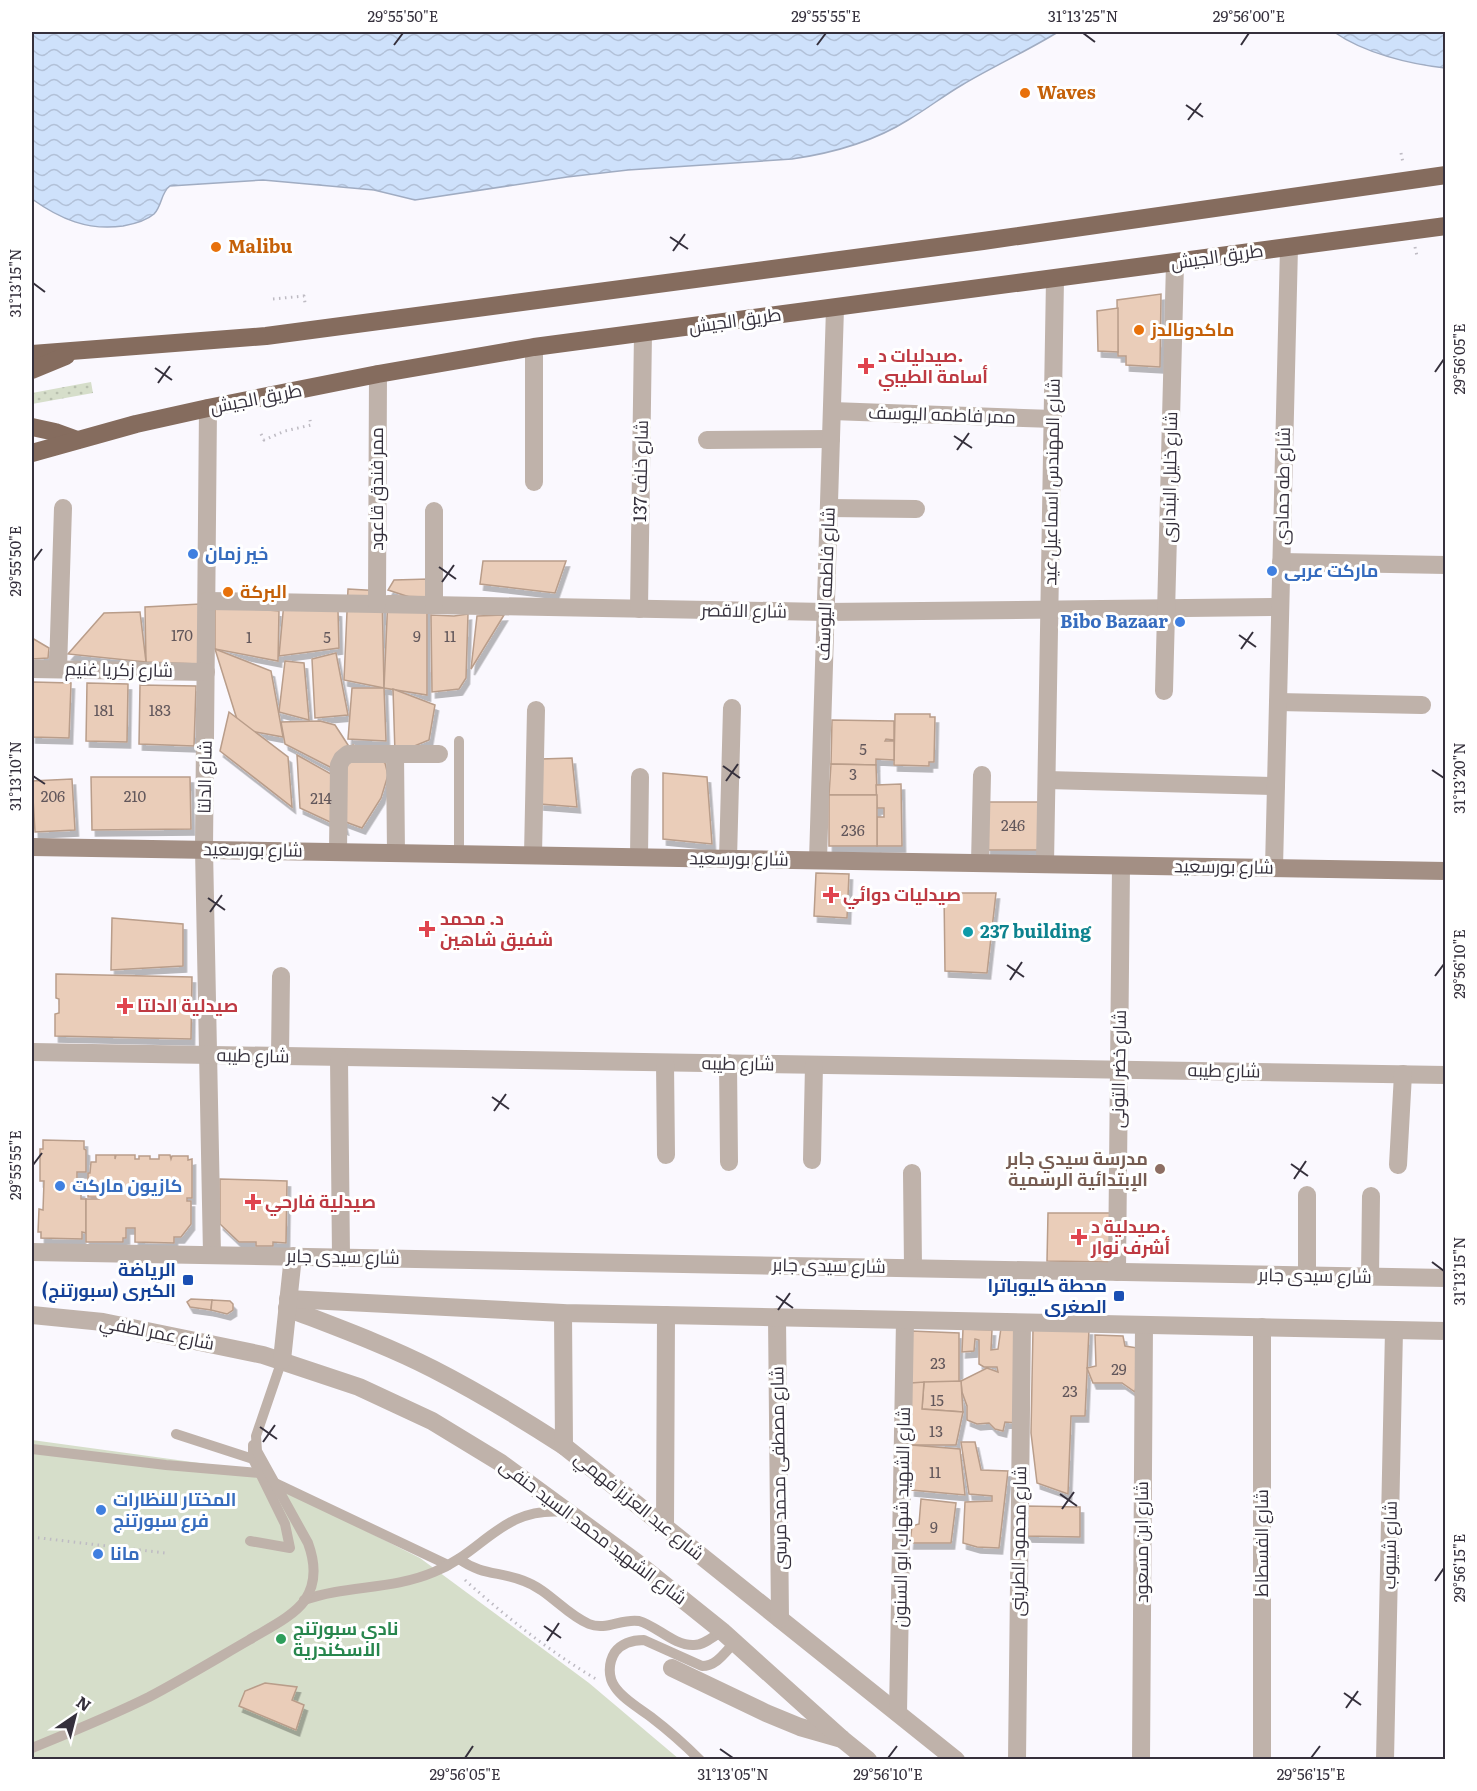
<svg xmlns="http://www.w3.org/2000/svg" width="1477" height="1791" font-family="Literata,Cairo,serif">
<defs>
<pattern id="grass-dots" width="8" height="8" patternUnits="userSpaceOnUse" patternTransform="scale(1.5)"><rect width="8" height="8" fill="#d6deca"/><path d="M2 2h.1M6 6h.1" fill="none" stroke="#b8bfae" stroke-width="1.8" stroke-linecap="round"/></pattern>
<pattern id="water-waves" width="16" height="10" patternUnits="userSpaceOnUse" patternTransform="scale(1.5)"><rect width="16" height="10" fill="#cee1fb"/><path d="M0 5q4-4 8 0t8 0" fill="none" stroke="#b2c1d8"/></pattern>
<filter id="shadow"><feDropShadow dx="3.5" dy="6" stdDeviation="0" flood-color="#0004"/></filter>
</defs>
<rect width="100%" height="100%" fill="#faf8fe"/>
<polygon fill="url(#grass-dots)" points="91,382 93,393 32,404 32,393"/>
<polygon fill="#d6deca" points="32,1440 243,1469 420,1558 589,1683 679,1759 32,1760"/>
<g fill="url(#water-waves)" stroke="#a0acc2" stroke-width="1.5">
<path d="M32 32H1058C1027 51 994 66 962 85 943 96 927 109 908 120 873 142 833 153 792 159L628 170 567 177 415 200 374 190 263 180 170 186C161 192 162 206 154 214 146 221 134 224 123 226 88 231 60 219 32 199Z"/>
<path d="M1334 32H1445V68C1409 64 1364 53 1334 32Z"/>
</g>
<g fill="#eacdb9" stroke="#b99d8a" stroke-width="1.5" filter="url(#shadow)">
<polygon points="1161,294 1160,367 1126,365 1126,356 1118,356 1117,300"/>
<polygon points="1118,308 1118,352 1098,351 1097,311"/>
<polygon points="483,561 566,561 555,593 480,584"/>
<polygon points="429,579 434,605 388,590 394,580"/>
<polygon points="348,589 382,591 384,688 344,680"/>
<polygon points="388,596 427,597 427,695 384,688"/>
<polygon points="284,602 338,611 339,648 279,656"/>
<polygon points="200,604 198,664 146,662 145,607"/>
<polygon points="215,605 279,611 278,661 215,649"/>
<polygon points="140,612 146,662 68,654 104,613"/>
<polygon points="468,614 466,678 459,689 432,692 431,615 454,616"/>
<polygon points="504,615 471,669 477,616"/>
<polygon points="32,638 49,648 48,658 32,659"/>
<polygon points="215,649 271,671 283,737 240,729"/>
<polygon points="336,653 348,715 315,718 312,659"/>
<polygon points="285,661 304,663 309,720 279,712"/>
<polygon points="33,682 71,683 69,738 32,737"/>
<polygon points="87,683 128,684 127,742 86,741"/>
<polygon points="140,685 196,686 194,746 139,744"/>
<polygon points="352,688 384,688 386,741 348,739"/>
<polygon points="393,689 435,705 429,740 395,754"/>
<polygon points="229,712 288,757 292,807 220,751"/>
<polygon points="895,714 930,714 930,717 935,717 934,762 929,762 929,766 894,765"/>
<polygon points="832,720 894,721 894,740 886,739 885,741 894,741 894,760 876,759 876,765 831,764"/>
<polygon points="320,721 335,725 348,745 330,767 285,744 281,722"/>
<polygon points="353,745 385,763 388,775 381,798 362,828 343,821 344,775"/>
<polygon points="297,755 331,774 345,829 300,808"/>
<polygon points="572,758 577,807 540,804 541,759"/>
<polygon points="831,764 876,765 877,795 829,795"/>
<polygon points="663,773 707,777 712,844 663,839"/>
<polygon points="91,777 190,777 191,829 92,830"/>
<polygon points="72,779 75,830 35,832 32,781"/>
<polygon points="901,784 902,846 877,846 877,817 884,817 884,808 877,808 876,785"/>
<rect x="829" y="795" width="48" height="51"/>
<rect x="987" y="802" width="53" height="48"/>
<polygon points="816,873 849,874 847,918 814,916"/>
<polygon points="944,893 996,893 987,973 945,971"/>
<polygon points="112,918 183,924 183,966 111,970"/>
<polygon points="56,974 192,977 191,1039 55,1036 55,1014 59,1013 59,999 56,998"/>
<polygon points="43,1140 84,1141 84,1149 86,1150 86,1172 77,1172 77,1191 81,1191 81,1199 86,1199 86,1233 82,1232 82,1239 41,1238 41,1232 38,1232 39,1209 43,1210 44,1181 40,1181 40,1149 43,1149"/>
<polygon points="96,1155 115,1155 115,1159 116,1155 135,1155 135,1159 139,1159 139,1156 150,1156 150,1159 159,1159 159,1155 170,1155 171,1159 172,1156 188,1156 188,1160 192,1159 192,1198 187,1198 187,1201 191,1201 191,1224 181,1237 174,1237 174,1243 135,1242 135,1228 126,1228 126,1238 123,1238 123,1242 86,1242 86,1199 99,1199 99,1197 88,1197 88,1173 90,1173 91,1162 96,1162"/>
<polygon points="220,1179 287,1181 286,1243 273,1242 273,1246 256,1246 256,1242 239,1242 220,1224"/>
<polygon points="1048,1213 1110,1213 1110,1262 1047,1261"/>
<polygon points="191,1299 212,1300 211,1310 190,1307 187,1302"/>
<polygon points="212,1300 230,1301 233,1304 233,1310 227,1314 211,1310"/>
<polygon points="1001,1328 1019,1331 1017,1423 1005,1422 1003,1431 995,1429 989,1423 977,1424 967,1420 967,1406 962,1392 961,1381 987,1368 998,1372 997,1367 984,1367 979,1364 979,1340 975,1339 974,1351 962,1352 963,1329 992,1330 991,1350 998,1349"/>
<polygon points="1033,1329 1089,1329 1085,1416 1071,1416 1068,1494 1037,1483 1031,1433"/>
<polygon points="911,1331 959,1333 959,1382 911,1383"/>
<polygon points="1095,1335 1123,1336 1125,1346 1144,1349 1135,1392 1122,1383 1093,1383 1087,1368 1096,1366"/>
<polygon points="961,1381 963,1412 922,1409 924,1382"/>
<polygon points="924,1382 922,1409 963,1412 956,1445 911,1445 911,1383"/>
<polygon points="961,1442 975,1442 981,1470 1008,1471 999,1548 977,1547 963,1543 965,1502 992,1501 992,1496 969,1494"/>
<polygon points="911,1445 960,1449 965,1495 911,1490"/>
<polygon points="921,1499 956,1503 951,1543 910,1543 912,1526 919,1524"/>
<polygon points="1024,1506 1080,1507 1080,1537 1024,1536"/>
<polygon points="265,1683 297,1687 292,1700 304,1705 296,1730 239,1706 245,1691"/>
</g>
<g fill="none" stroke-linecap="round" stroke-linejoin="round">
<g stroke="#bebbc3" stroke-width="3" stroke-dasharray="1.5 4.5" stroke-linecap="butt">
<polyline points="1401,153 1403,163"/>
<polyline points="1415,247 1417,256"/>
<polyline points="273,299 304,296 305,303"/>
<polyline points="261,434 264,440 285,431 311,425 310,420"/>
<polyline points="32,1537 165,1553"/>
<path d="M465 1580C506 1617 549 1651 596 1679"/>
</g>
<g stroke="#bfb2aa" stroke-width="10">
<polyline points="459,741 459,854"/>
<polyline points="176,1434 253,1459"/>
<polyline points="32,1449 166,1465 259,1473"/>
<polyline points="273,1482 448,1565"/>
<polyline points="250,1541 290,1548 285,1524 253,1459 253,1445"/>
<path d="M459 1559C483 1576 499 1571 524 1581 549 1590 565 1614 589 1624 606 1631 622 1618 639 1621 657 1626 674 1646 694 1645 704 1645 714 1636 722 1631"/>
<path d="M304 1600C347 1585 392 1590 434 1572 485 1551 502 1506 565 1512"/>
<path d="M32 1748C71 1732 111 1716 149 1697 183 1679 216 1659 249 1640 267 1629 293 1617 305 1600 317 1582 315 1562 308 1543L257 1451 256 1436 282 1360"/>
<path d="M700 1760C685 1745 668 1730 651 1717 639 1708 623 1699 615 1687 608 1677 608 1663 615 1652 622 1643 632 1640 644 1640L702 1666C717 1666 725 1652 735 1642"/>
</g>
<g stroke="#bfb2aa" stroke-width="18">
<polyline points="534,347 534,482"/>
<polyline points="208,408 204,849 212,1254"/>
<polyline points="832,411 1053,419"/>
<polyline points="707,440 831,439"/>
<polyline points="829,508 916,509"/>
<polyline points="1281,562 1446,565"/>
<polyline points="207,601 826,612 1280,607"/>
<polyline points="377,604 378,374"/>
<polyline points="434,605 434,511"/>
<polyline points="639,609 643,333"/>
<polyline points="32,669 206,672"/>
<polyline points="58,669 63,508"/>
<polyline points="1164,691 1175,263"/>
<polyline points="1278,702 1422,705"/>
<polyline points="395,754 396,853"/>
<polyline points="1047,780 1276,786"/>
<polyline points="338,852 339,765 342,759 348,754 439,754"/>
<polyline points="533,855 536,710"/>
<polyline points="639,857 640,777"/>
<polyline points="728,859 732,708"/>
<polyline points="818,860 835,308"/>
<polyline points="980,863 982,775"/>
<polyline points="1045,864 1055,279"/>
<polyline points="1274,868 1289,247"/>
<polyline points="32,1052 1446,1075"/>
<polyline points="280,1056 281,976"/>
<polyline points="339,1058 341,1257"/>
<polyline points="665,1063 666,1155"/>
<polyline points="728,1063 729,1162"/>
<polyline points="812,1160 814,1065"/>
<polyline points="1398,1165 1403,1074"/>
<polyline points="912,1173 913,1268"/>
<polyline points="1307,1195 1307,1275"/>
<polyline points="1117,1272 1121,866"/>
<polyline points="1370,1277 1371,1196"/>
<path d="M287 1308C336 1327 386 1345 433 1369 478 1392 521 1418 564 1446L956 1760"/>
<polyline points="563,1313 564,1446"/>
<polyline points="777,1317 780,1619"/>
<polyline points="665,1526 666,1315"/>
<polyline points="672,1668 766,1713 800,1727 842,1739"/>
<polyline points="898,1713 905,1320"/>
<polyline points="1017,1760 1022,1323"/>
<polyline points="1141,1760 1144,1325"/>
<polyline points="1262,1760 1262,1327"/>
<polyline points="1385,1760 1394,1330"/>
</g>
<g stroke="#bfb2aa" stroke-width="18">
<polyline points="32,1252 1446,1278"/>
<polyline points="288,1299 563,1313 1446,1331"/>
<polyline points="32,1315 103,1322 263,1355 359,1387 432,1421 501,1463 636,1562 722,1631 842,1739 868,1760"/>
<polyline points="282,1360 293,1256"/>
</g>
<polyline stroke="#a38f84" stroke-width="18" points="32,847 1446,871"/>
<g stroke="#856c5e" stroke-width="18">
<polyline points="32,354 266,336 983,241 1446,175"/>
<polyline points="32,370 66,356"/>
<polyline points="32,427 55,432 77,440"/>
<polyline points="32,453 136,424 208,408 378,374 534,347 1446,226"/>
</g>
</g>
<path fill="none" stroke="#35303c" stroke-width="2" d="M1083 33 1095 42M394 45 403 33M817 45 826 33M1241 45 1249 33M1186 105 1203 117M1188 120 1201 103M670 237 688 249M673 251 685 234M33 283 45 292M155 368 172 380M1435 372 1444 359M158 383 170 366M954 436 972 448M957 450 969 433M33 561 42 549M439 567 456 579M442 582 454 565M1239 635 1256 647M1241 649 1253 632M723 766 740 778M1432 770 1444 778M33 776 45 784M726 781 738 764M208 898 225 910M210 912 222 895M1007 965 1024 977M1435 976 1444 964M1010 980 1022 962M492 1097 509 1109M494 1111 506 1094M1291 1164 1308 1176M33 1165 42 1153M1294 1179 1306 1161M1432 1262 1444 1271M776 1296 793 1308M778 1310 790 1293M260 1427 277 1439M263 1442 275 1425M1060 1494 1077 1506M1062 1509 1074 1492M1435 1581 1444 1568M544 1626 561 1638M547 1641 559 1623M1344 1693 1361 1705M1346 1708 1358 1691M720 1749 733 1758M465 1758 473 1746M888 1758 897 1746M1311 1758 1320 1746"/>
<g fill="#e8710a" stroke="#fff" stroke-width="2">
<circle cx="1025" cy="93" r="6"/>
<circle cx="216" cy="247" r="6"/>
<circle cx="1139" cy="330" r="6"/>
<circle cx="228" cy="592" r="6"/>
</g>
<g fill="#e0444e" stroke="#fff" stroke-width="2">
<path d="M863 357h6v6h6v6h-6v6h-6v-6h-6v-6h6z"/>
<path d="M828 886h6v6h6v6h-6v6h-6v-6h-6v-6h6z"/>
<path d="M424 920h6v6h6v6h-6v6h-6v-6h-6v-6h6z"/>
<path d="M122 997h6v6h6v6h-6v6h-6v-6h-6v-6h6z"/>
<path d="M250 1193h6v6h6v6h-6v6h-6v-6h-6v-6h6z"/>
<path d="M1076 1228h6v6h6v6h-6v6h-6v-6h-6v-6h6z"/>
</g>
<g fill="#3f7fe0" stroke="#fff" stroke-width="2">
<circle cx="193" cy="554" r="6"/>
<circle cx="1272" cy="571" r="6"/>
<circle cx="1180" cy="622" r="6"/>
<circle cx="60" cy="1186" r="6"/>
<circle cx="101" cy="1510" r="6"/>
<circle cx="98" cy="1554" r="6"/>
</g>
<circle fill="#0f9aa8" stroke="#fff" stroke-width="2" cx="968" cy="932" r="6"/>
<circle fill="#8d6e63" stroke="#fff" stroke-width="2" cx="1160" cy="1169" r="6"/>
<g fill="#1a4fb4" stroke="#fff" stroke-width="2">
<rect x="182" y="1274" width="12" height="12" rx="3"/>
<rect x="1113" y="1290" width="12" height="12" rx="3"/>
</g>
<circle fill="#2e9e5b" stroke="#fff" stroke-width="2" cx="281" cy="1639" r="6"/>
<g text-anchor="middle" stroke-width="6" stroke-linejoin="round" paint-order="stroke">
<g font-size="15" fill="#62575b">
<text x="182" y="641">170</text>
<text x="417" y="642">9</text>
<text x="450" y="642">11</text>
<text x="249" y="643">1</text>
<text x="327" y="643">5</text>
<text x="104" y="716">181</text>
<text x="160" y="716">183</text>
<text x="863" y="755">5</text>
<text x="853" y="780">3</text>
<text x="53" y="802">206</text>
<text x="135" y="802">210</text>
<text x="321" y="804">214</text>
<text x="1013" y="831">246</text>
<text x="853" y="836">236</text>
<text x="938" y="1369">23</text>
<text x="1119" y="1375">29</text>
<text x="1070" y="1397">23</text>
<text x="937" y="1406">15</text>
<text x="936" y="1437">13</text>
<text x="935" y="1478">11</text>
<text x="934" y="1533">9</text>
</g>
<g font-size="18" font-weight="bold" fill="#c56008" stroke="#fff" text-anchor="start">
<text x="1037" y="99">Waves</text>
<text x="228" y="253">Malibu</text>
<text x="1151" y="336">ماكدونالدز</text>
<text x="240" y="598">البركة</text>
</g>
<g font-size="18" fill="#35303c" stroke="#fff">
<text transform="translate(1217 257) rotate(-8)" y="6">طريق الجيش</text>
<text transform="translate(735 321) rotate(-8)" y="6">طريق الجيش</text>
<text transform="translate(256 399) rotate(-11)" y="6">طريق الجيش</text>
<text transform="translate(942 415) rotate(2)" y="6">ممر فاطمه اليوسف</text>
<text transform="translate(641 471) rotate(-89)" y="6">شارع خلف 137</text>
<text transform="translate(1170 477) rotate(-89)" y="6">شارع خليل البندارى</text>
<text transform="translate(1052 482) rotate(-89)" y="6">شارع المهندس اسماعيل عيد</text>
<text transform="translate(1283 486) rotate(-89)" y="6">شارع طه حمادى</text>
<text transform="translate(377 489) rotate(-90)" y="6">ممر فندق قاعود</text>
<text transform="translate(826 584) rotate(-88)" y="6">شارع فاطمه اليوسف</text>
<text transform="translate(744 611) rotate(1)" y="6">شارع الاقصر</text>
<text transform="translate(119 670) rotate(1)" y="6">شارع زكريا غنيم</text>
<text transform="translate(205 777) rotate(-89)" y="6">شارع الدلتا</text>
<text transform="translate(253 850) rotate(1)" y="6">شارع بورسعيد</text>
<text transform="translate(739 859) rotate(1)" y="6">شارع بورسعيد</text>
<text transform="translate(1224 867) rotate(1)" y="6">شارع بورسعيد</text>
<text transform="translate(253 1056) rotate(1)" y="6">شارع طيبه</text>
<text transform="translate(738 1064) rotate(1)" y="6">شارع طيبه</text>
<text transform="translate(1119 1069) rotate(-89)" y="6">شارع خضر التونى</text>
<text transform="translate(1224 1071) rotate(1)" y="6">شارع طيبه</text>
<text transform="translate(343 1257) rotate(1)" y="6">شارع سيدى جابر</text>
<text transform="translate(829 1266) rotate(1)" y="6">شارع سيدى جابر</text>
<text transform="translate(1315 1276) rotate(1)" y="6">شارع سيدى جابر</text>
<text transform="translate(157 1333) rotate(11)" y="6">شارع عمر لطفي</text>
<text transform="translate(779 1468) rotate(-91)" y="6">شارع مصطفى محمد مرسى</text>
<text transform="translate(639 1506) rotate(39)" y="6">شارع عبد العزيز فهمي</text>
<text transform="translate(902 1517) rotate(-89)" y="6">شارع الشهيد شهاب ابو السنون</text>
<text transform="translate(593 1532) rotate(37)" y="6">شارع الشهيد محمد السيد حنفى</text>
<text transform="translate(1019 1541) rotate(-89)" y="6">شارع محمود الطرينى</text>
<text transform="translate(1142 1542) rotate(-90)" y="6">شارع ابن مسعود</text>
<text transform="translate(1262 1543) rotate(-90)" y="6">شارع الفسطاط</text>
<text transform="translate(1390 1545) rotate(-89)" y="6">شارع شيبوب</text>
</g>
<g font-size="18" font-weight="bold" fill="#be3a42" stroke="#fff" text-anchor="start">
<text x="878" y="362">صيدليات د.<tspan x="878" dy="21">أسامة الطيبي</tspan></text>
<text x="843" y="901">صيدليات دوائي</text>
<text x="440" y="925">د. محمد<tspan x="440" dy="21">شفيق شاهين</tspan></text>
<text x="137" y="1012">صيدلية الدلتا</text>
<text x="265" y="1208">صيدلية فارحي</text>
<text x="1091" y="1233">صيدلية د.<tspan x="1091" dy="21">أشرف نوار</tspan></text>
</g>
<g font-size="18" font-weight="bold" fill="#366cbe" stroke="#fff" text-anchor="start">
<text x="205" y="560">خير زمان</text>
<text x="1284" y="577">ماركت عربى</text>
<text x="1168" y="628" text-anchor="end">Bibo Bazaar</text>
<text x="72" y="1192">كازيون ماركت</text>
<text x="113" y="1506">المختار للنظارات<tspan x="113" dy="21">فرع سبورتنج</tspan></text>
<text x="110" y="1560">مانا</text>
</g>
<g font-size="18" font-weight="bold" fill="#0d838f" stroke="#fff" text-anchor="start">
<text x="980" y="938">237 building</text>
</g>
<g font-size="18" font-weight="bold" fill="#785e54" stroke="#fff" text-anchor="end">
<text x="1148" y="1165">مدرسة سيدي جابر<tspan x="1148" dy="21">الإبتدائية الرسمية</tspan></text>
</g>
<g font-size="18" font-weight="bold" fill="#164399" stroke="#fff" text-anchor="end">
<text x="176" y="1276">الرياضة<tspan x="176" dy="21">(سبورتنج) الكبرى</tspan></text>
<text x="1107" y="1292">محطة كليوباترا<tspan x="1107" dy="21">الصغرى</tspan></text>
</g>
<g font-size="18" font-weight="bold" fill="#27864d" stroke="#fff" text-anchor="start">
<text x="293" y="1635">نادي سبورتنج<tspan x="293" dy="21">الاسكندرية</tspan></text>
</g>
</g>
<rect width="1477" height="1791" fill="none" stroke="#ffffff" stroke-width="66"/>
<g transform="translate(75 1716) rotate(35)" stroke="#ffffff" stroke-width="4.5" paint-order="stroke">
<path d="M0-4.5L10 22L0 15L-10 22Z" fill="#35303c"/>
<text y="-9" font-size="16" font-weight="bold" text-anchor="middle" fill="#35303c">N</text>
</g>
<rect x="33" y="33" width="1411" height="1725" fill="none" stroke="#35303c" stroke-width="2"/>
<g font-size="15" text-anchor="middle" fill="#35303c">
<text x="403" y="22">29°55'50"E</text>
<text x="826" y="22">29°55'55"E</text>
<text x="1083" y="22">31°13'25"N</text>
<text x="1249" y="22">29°56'00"E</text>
<text transform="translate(16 283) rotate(-90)" y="5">31°13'15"N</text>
<text transform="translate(1460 359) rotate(-90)" y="5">29°56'05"E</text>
<text transform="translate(16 561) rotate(-90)" y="5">29°55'50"E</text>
<text transform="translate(16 776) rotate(-90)" y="5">31°13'10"N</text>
<text transform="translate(1460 778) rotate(-90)" y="5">31°13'20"N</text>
<text transform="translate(1460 964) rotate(-90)" y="5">29°56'10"E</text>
<text transform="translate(16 1165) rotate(-90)" y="5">29°55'55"E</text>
<text transform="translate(1460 1271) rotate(-90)" y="5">31°13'15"N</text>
<text transform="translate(1460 1568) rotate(-90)" y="5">29°56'15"E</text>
<text x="465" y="1780">29°56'05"E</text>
<text x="733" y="1780">31°13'05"N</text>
<text x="888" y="1780">29°56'10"E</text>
<text x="1311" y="1780">29°56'15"E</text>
</g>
</svg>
